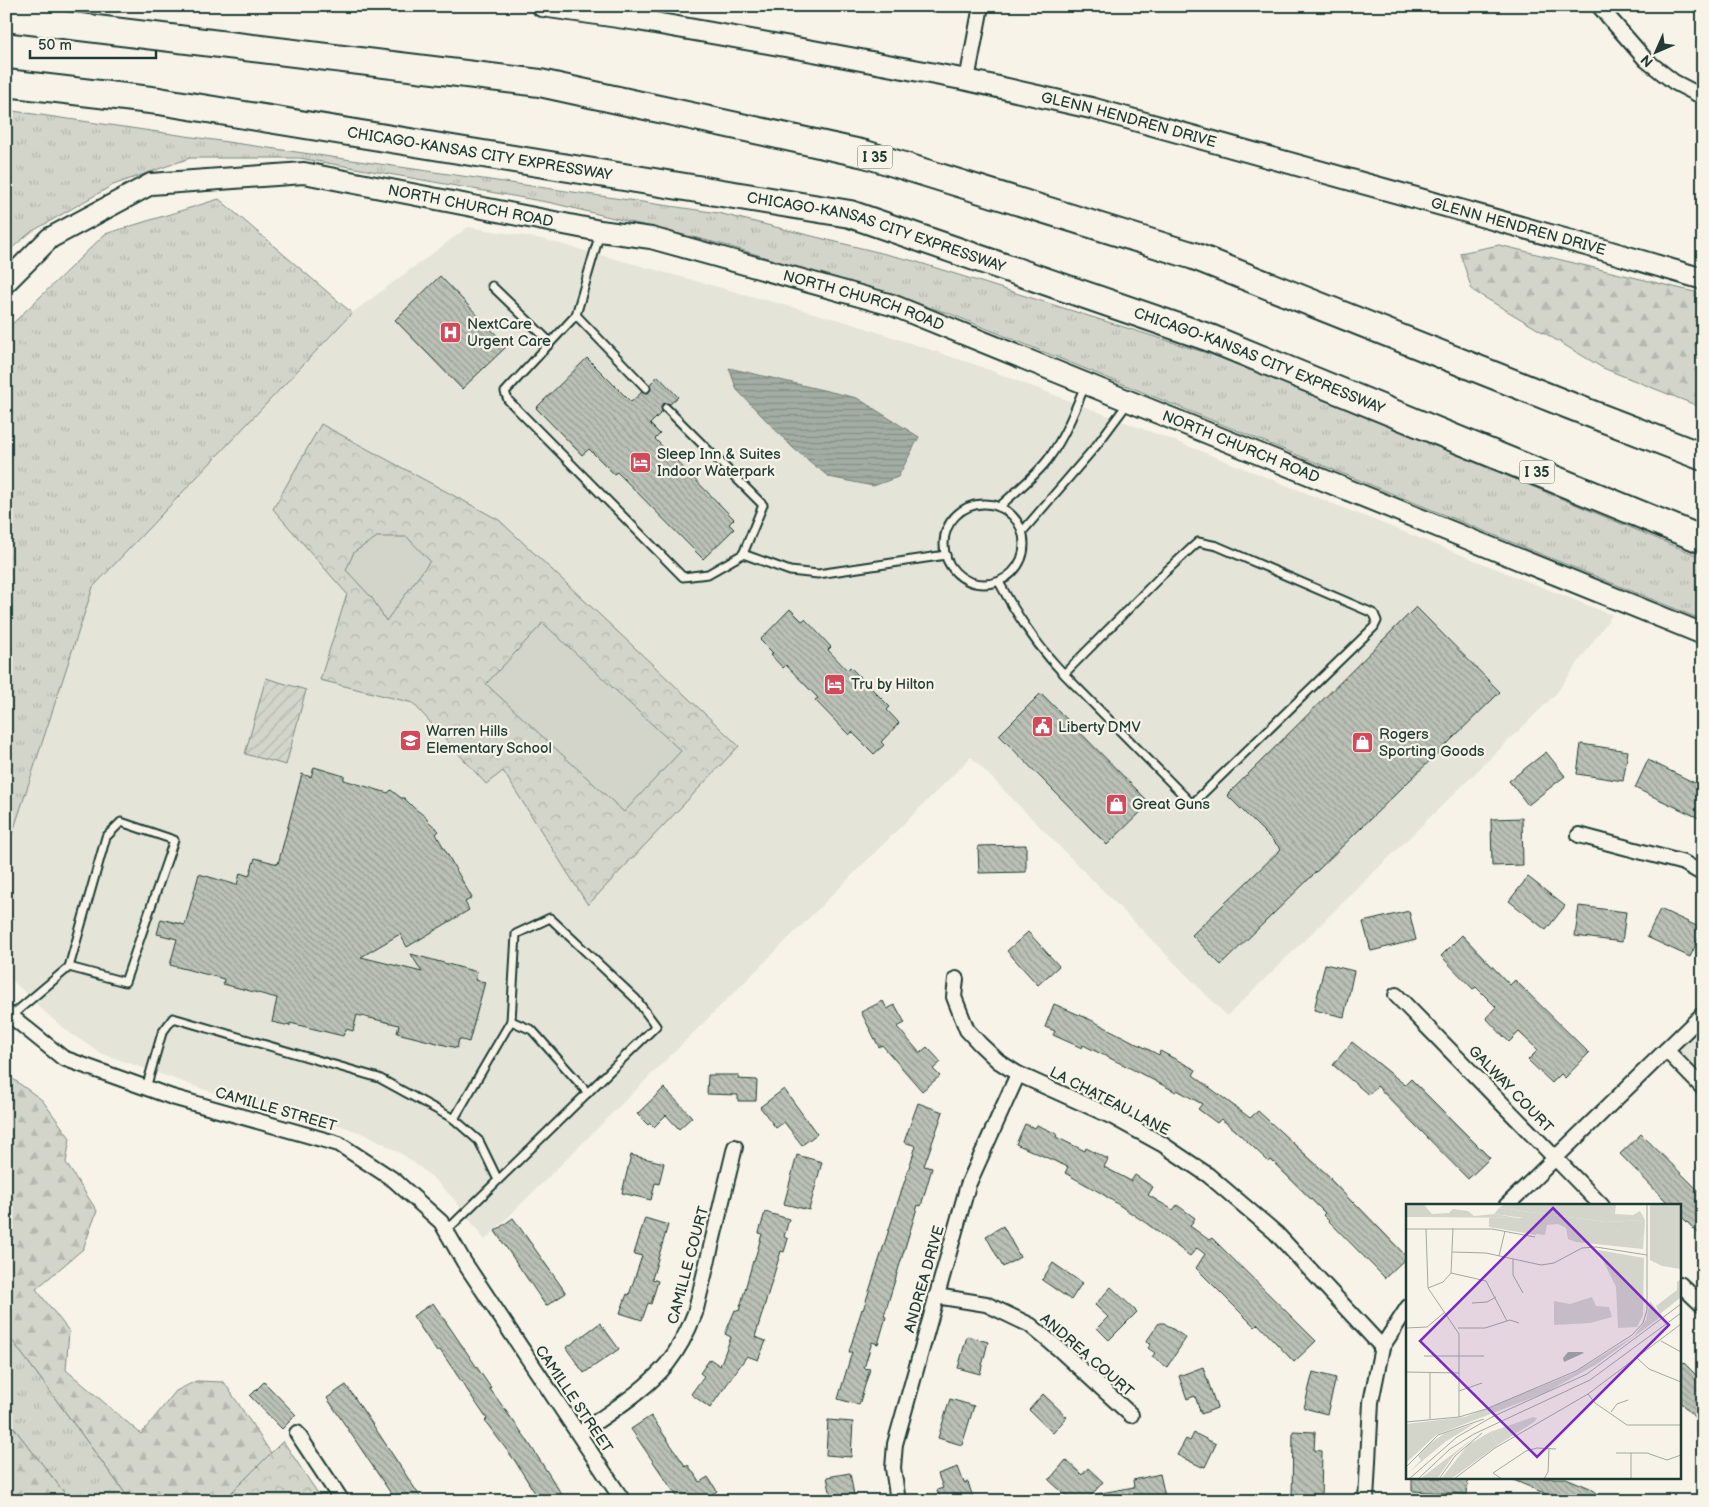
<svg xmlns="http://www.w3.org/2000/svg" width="1709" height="1507" font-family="'Balsamiq Sans',sans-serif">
<defs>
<pattern id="grass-tufts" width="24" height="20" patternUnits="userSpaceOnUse" patternTransform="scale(1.25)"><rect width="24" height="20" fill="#d3d5ca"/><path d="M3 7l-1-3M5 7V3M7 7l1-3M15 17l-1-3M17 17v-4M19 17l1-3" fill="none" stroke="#b5b8ae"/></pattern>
<pattern id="forest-firs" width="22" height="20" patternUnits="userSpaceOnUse" patternTransform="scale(1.25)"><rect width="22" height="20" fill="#d3d5ca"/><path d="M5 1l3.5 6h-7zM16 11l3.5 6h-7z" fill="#b5b8ae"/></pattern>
<pattern id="park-crowns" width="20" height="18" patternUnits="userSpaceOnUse" patternTransform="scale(1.25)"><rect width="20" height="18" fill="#d3d5ca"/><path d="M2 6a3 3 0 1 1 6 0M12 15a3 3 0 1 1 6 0" fill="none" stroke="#b5b8ae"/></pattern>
<pattern id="garden-furrows" width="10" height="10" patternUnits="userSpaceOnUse" patternTransform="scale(1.25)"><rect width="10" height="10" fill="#d3d5ca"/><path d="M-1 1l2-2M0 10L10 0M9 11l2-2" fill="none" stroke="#b5b8ae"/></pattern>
<pattern id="water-rules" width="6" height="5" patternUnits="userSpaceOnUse" patternTransform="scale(1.25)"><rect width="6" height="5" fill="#a4ada3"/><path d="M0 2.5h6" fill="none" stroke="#858e86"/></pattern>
<pattern id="building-back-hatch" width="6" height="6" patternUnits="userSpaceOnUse" patternTransform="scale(1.25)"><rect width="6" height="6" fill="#bbc1b6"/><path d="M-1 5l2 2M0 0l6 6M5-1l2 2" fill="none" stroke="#979e95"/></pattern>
</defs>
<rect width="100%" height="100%" fill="#f7f3e8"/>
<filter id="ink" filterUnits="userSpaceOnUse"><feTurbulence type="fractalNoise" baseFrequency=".02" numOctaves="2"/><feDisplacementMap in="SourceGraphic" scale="10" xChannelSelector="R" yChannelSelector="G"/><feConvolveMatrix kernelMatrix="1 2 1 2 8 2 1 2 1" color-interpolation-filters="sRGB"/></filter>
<g filter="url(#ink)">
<g fill="#e5e4d9">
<polygon points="468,227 542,239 850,323 979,366 1198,450 1612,615 1555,695 1227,1016 971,757 485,1240 454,1199 431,1176 405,1156 372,1137 336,1124 281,1108 226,1097 100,1053 70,1033 49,1016 6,974 6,853 93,587 352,313"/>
<polygon points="1703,1026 1703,1102 1664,1062"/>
</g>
<g fill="url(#grass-tufts)" stroke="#79897f">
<polygon points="6,110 718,213 914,261 1238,363 1703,558 1703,620 948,313 725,245 552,203 299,158 190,158 113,185 31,232 6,253"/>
<polygon points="219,199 352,313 93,587 6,853 6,330 105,234"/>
<polygon points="6,1332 131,1501 71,1501 6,1418"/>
</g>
<g fill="url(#forest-firs)" stroke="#79897f">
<polygon points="1499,245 1703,294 1703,408 1603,368 1472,290 1460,253"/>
<polygon points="6,1074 42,1100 70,1138 66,1163 97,1211 83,1249 36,1289 69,1331 66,1370 141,1434 176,1391 196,1381 224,1382 271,1453 223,1501 131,1501 6,1332"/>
<polygon points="6,1418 71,1501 6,1501"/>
</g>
<g fill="url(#park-crowns)" stroke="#79897f">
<polygon points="321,424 499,520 739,746 588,905 503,771 486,784 413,703 320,680 347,594 273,509"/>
<polygon points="283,1441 323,1501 223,1501"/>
</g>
<polygon fill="url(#garden-furrows)" stroke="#79897f" points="266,678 306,690 286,765 245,754"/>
<g fill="#d3d5ca" stroke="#79897f">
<polygon points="377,537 407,537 430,561 386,621 372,598 346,570 354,552"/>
<polygon points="543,623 681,751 624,812 486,684"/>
</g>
<polygon fill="url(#water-rules)" stroke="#6f8077" points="729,368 857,398 919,437 898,477 873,486 829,477 793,448 737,390"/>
<g fill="url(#building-back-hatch)" stroke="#1f3d34">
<polygon points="440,276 507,346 462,389 395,320"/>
<polygon points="587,358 631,402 642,392 647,393 650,391 651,387 650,384 658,376 678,397 670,404 667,403 663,404 661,407 662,412 650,424 660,434 655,439 734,519 729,524 734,529 703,559 617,472 614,474 589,449 582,455 536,408"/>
<polygon points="1416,607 1500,692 1221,965 1192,935 1281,849 1227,795"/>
<polygon points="790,609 802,621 805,619 819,634 831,647 828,650 847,670 850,667 890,707 887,710 899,723 881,742 884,745 874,754 852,732 849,735 815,700 818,698 786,665 783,668 771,655 773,653 760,640"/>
<polygon points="1041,693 1150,803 1107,845 999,735"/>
<polygon points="1581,744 1628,751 1623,781 1577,774"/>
<polygon points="1546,752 1565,776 1528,805 1509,781"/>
<polygon points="1648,760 1703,787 1703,820 1635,788"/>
<polygon points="314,767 344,776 344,780 388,793 391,790 401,798 404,798 414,808 427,818 427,820 439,831 436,834 472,898 465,902 469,910 407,947 400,934 361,957 422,972 411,954 477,972 475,980 485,982 469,1042 459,1039 457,1048 397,1033 399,1025 357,1015 353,1031 346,1029 343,1036 290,1023 290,1026 272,1022 277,998 223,984 224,979 170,965 177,939 157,934 161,919 185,925 199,874 237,885 240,873 249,876 255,858 278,864 302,774 311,777"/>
<polygon points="1522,818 1523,865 1492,866 1491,819"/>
<polygon points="1026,845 1026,872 979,873 978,846"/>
<polygon points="1528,877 1565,906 1546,930 1509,901"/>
<polygon points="1579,906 1626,912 1622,942 1575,936"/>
<polygon points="1660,909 1703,929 1690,957 1647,937"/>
<polygon points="1409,911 1416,940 1371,951 1363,922"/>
<polygon points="1028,932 1059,966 1038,985 1007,951"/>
<polygon points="1462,935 1510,985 1515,980 1589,1053 1565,1078 1561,1074 1552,1083 1528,1060 1538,1050 1519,1032 1509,1042 1486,1018 1496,1007 1476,987 1473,989 1441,956"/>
<polygon points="1325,964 1354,971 1344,1017 1314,1010"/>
<polygon points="883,1001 887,1009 895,1005 905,1023 897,1027 920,1053 927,1047 941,1062 933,1069 940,1076 922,1091 882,1045 879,1047 861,1012"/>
<polygon points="1054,1004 1091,1020 1159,1055 1160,1051 1196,1070 1193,1075 1250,1118 1258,1111 1331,1178 1330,1179 1353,1203 1354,1202 1407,1257 1385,1278 1323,1215 1325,1213 1271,1160 1269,1162 1234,1129 1221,1119 1217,1123 1198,1109 1202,1104 1177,1090 1176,1092 1132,1069 1083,1045 1082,1048 1053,1035 1055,1031 1045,1027"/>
<polygon points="1352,1042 1405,1085 1411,1079 1490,1158 1468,1179 1377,1086 1369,1095 1333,1065"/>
<polygon points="708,1075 739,1075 738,1079 757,1080 756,1101 738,1101 738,1095 707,1094"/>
<polygon points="664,1088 692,1117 679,1129 666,1115 654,1127 650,1123 648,1125 637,1114"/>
<polygon points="784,1089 817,1134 802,1145 784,1122 776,1128 760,1107"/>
<polygon points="918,1103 943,1112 924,1166 932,1168 921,1206 918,1205 884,1316 886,1317 878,1344 872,1342 864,1368 870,1369 859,1405 838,1399 852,1352 849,1352 862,1309 863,1310 916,1146 904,1142"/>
<polygon points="1025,1124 1035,1128 1037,1125 1057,1134 1056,1137 1085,1151 1086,1148 1108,1159 1104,1167 1131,1181 1135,1175 1153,1187 1148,1195 1173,1210 1177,1205 1195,1218 1190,1226 1209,1240 1212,1238 1316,1341 1294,1362 1258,1324 1255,1327 1196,1268 1205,1254 1197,1248 1190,1256 1146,1223 1101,1193 1065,1173 1068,1167 1016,1144"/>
<polygon points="1641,1134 1703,1195 1703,1238 1680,1215 1680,1206 1671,1206 1620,1154"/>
<polygon points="631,1155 664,1163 659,1184 655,1183 651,1200 622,1193"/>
<polygon points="797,1155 822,1162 809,1210 784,1204"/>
<polygon points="765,1212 789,1219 784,1237 788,1239 784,1252 781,1251 755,1337 766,1341 758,1360 747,1356 710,1408 691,1394 704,1376 700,1373 710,1359 720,1366 731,1337 725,1334 735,1310 739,1311 753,1261 754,1262 762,1234 759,1233"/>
<polygon points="513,1218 566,1293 546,1306 495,1231"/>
<polygon points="645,1218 668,1225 652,1279 658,1281 651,1304 648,1303 642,1320 620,1313 627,1294 629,1295 642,1256 634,1254"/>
<polygon points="1003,1226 1020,1257 1003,1267 986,1236"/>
<polygon points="1053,1263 1082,1283 1071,1300 1042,1280"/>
<polygon points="1111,1287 1137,1312 1109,1340 1097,1328 1108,1317 1095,1305"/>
<polygon points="433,1303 491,1388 490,1389 525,1437 566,1501 540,1501 515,1461 485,1421 487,1419 440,1350 437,1352 413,1316"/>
<polygon points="600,1323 619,1349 584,1373 566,1348"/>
<polygon points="1159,1323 1164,1323 1186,1338 1167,1367 1152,1357 1155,1353 1148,1348 1151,1344 1146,1342"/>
<polygon points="967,1336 988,1342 980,1374 958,1368"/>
<polygon points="1680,1359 1703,1382 1703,1426 1680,1402"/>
<polygon points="1203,1367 1217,1408 1201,1414 1195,1396 1187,1399 1179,1376"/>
<polygon points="1313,1372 1336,1378 1327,1414 1304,1408"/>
<polygon points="264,1382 296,1415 282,1429 250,1396"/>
<polygon points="346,1385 379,1434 423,1501 396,1501 327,1398"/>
<polygon points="1043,1394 1067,1417 1053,1433 1029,1410"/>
<polygon points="950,1399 974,1406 962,1445 938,1438"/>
<polygon points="651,1416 686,1467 688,1465 700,1482 708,1477 717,1491 702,1501 680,1501 631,1429"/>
<polygon points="828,1420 853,1422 851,1457 826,1455"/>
<polygon points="1293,1431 1315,1432 1314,1450 1322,1451 1321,1501 1292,1501"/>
<polygon points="1194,1433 1216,1444 1205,1467 1202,1466 1202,1467 1177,1455 1186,1439 1190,1441"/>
<polygon points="1066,1460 1082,1475 1088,1468 1103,1482 1086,1501 1072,1501 1049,1480"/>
<polygon points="958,1467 964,1483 968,1482 974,1501 941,1501 937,1490 943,1488 938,1474"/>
<polygon points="850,1473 855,1501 832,1501 827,1477"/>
<polygon points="1160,1474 1166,1501 1096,1501 1096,1494 1134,1487 1133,1480"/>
<polygon points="1412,1478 1468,1478 1467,1494 1412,1491"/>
<polygon points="1509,1478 1566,1478 1590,1488 1608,1501 1557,1501 1544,1495 1544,1493"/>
</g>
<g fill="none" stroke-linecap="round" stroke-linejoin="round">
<defs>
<g id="lane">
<polyline points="600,233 576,315 505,392 508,400 683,577 708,574 743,554"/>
<polyline points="492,286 550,342"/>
<polyline points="576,315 646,388"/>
<polyline points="666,408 763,505 743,554 790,571 818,574 946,555"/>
<circle cx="984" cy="544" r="40"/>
<path d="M999 507C1014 493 1037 475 1049 458 1065 436 1075 410 1085 385"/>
<polyline points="1022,532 1096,446 1128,403"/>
<path d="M999 582C1017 616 1037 646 1064 674L1192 804 1374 627 1377 621 1374 614 1368 611 1217 546 1198 542 1162 575 1064 674"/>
<polyline points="11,1016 69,967 125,982 174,840 121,822 106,837 69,967"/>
<polyline points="511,1021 532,1030 588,1093"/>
<polyline points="146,1088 162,1033 173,1018 379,1078 454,1119"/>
<polyline points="446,1231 656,1026 636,999 550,918 516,934 511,1021 454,1119 479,1141 498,1180"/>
</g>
<g id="street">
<polyline points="1599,6 1646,60 1674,82 1703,97"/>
<polyline points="967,80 981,6"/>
<polyline points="1579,835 1684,863 1703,874"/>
<polyline points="956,979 954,997 967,1030 980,1044 998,1061 1018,1074 1113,1117 1162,1144 1208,1175 1276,1233 1382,1347"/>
<polyline points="1396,995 1602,1206"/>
<polyline points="6,1012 63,1058 172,1097 339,1144 394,1180 441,1222 464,1262 623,1501"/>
<polyline points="1666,1050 1703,1088"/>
<polyline points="1506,1206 1703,1014"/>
<polyline points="1680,1284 1703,1306"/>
<polyline points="936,1296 986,1304 1030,1325 1059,1349 1131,1415"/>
<polyline points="297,1433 342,1501"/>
<path d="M579 1434C608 1413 644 1392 667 1364 679 1349 688 1331 695 1313L735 1147"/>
<polyline points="898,1501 893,1468 895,1444 968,1185 1018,1074"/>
<polyline points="1366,1501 1371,1402 1382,1347 1408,1307"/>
</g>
<g id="secondary">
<path id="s1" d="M542 6 638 20 813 51 967 80 1091 108 1604 250 1703 279"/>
<path id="s2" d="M6 282 50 238 151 184 304 173 600 231 651 238 892 305 1703 634"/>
</g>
<g id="highway">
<polyline points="6,18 540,83 865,154 1194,256 1571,406 1703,457"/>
<path id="s3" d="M6 83 159 101 850 214 1210 338 1703 540"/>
</g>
</defs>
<use href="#lane" stroke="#1f3d34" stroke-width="11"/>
<use href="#street" stroke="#1f3d34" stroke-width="18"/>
<use href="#secondary" stroke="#1f3d34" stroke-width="24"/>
<use href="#highway" stroke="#1f3d34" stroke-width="30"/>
<use href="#lane" stroke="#f7f3e8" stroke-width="7"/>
<use href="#street" stroke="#f7f3e8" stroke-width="14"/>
<use href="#secondary" stroke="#f7f3e8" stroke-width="20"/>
<use href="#highway" stroke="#f7f3e8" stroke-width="26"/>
</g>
</g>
<defs>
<symbol id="hospital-square" viewBox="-11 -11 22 22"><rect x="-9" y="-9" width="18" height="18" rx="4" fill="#d1495b" stroke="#f7f3e8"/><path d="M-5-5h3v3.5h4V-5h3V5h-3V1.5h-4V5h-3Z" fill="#fff"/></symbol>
<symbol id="hotel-square" viewBox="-11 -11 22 22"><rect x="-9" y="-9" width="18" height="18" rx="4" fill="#d1495b" stroke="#f7f3e8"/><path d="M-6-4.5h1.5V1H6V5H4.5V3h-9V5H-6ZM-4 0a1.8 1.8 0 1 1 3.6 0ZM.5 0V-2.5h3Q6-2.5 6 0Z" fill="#fff"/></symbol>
<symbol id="civic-square" viewBox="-11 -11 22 22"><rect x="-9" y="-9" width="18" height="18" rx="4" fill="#d1495b" stroke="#f7f3e8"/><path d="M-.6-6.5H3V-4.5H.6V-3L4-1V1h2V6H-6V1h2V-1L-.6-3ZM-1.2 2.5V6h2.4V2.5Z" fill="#fff"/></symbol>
<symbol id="school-square" viewBox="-11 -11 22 22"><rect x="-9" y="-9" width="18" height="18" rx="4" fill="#d1495b" stroke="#f7f3e8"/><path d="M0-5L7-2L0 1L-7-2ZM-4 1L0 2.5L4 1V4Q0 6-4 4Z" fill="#fff"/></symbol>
<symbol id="shop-square" viewBox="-11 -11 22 22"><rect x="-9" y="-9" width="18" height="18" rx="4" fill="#d1495b" stroke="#f7f3e8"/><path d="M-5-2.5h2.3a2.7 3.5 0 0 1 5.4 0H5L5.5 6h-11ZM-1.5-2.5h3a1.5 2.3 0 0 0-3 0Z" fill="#fff"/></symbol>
</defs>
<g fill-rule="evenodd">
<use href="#hospital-square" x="438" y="320" width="25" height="25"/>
<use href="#hotel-square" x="628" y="450" width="25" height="25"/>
<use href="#hotel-square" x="822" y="672" width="25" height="25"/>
<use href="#civic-square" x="1030" y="714" width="25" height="25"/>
<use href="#school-square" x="398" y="728" width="25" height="25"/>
<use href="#shop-square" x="1350" y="730" width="25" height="25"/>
<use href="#shop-square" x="1104" y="792" width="25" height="25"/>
</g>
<g text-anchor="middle" stroke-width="4.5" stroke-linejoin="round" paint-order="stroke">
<g fill="#f7f3e8" stroke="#60746a" stroke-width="1">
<rect x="857.5" y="145.5" width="35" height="23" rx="4"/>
<rect x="1519.5" y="460.5" width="35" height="23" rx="4"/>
</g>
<g font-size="14" font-weight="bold" fill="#1f3d34">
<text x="875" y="162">I 35</text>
<text x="1537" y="477">I 35</text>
</g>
<g font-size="15" fill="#1f3d34" stroke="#f7f3e8">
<text dy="5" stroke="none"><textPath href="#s1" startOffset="598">GLENN HENDREN DRIVE</textPath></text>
<text dy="5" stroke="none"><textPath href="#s3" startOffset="479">CHICAGO-KANSAS CITY EXPRESSWAY</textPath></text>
<text dy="5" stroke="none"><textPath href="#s2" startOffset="500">NORTH CHURCH ROAD</textPath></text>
<text dy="5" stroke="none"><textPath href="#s1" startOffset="1002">GLENN HENDREN DRIVE</textPath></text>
<text dy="5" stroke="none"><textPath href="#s3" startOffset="884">CHICAGO-KANSAS CITY EXPRESSWAY</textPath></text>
<text dy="5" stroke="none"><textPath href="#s2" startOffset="905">NORTH CHURCH ROAD</textPath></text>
<text dy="5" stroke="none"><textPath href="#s3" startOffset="1289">CHICAGO-KANSAS CITY EXPRESSWAY</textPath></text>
<text dy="5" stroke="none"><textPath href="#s2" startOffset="1310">NORTH CHURCH ROAD</textPath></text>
<text transform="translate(1511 1089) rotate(46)" y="5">GALWAY COURT</text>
<text transform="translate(1110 1101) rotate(27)" y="5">LA CHATEAU LANE</text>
<text transform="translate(276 1109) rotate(16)" y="5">CAMILLE STREET</text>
<text transform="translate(688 1265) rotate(-75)" y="5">CAMILLE COURT</text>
<text transform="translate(924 1279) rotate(-74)" y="5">ANDREA DRIVE</text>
<text transform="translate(1087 1355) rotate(41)" y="5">ANDREA COURT</text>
<text transform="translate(574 1399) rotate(56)" y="5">CAMILLE STREET</text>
</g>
<g font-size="15" fill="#1f3d34" stroke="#f7f3e8" text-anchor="start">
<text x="467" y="329">NextCare<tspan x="467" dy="17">Urgent Care</tspan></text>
<text x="657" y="459">Sleep Inn &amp; Suites<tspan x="657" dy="17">Indoor Waterpark</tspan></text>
<text x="851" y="689">Tru by Hilton</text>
<text x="1058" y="732">Liberty DMV</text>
<text x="426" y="736">Warren Hills<tspan x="426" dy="17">Elementary School</tspan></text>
<text x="1379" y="739">Rogers<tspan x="1379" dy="17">Sporting Goods</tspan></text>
<text x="1132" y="809">Great Guns</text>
</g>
</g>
<g transform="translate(1406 1204)">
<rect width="275" height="275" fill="#f7f3e8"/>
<path d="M244 0H275V44L244 42ZM93 4 200 18 239 16 238 30 232 40 227 42 214 27 88 10ZM192 46 238 54 237 111 231 123 212 124 210 83ZM244 97 256 112 191 160 139 189 30 231 0 259V220L59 213 166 170 228 132 240 116ZM68 220 39 238 2 269 15 256 12 252 23 240 39 229ZM84 228 92 241 45 275H35L62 241ZM70 232 47 252 31 275H14Z" fill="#d3d5ca"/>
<path d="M99 0H210L209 10 227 11 234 7 239 16 200 18 93 4ZM19 2 26 10 43 9 47 5 62 7 68 12 88 10 112 14 19 13ZM130 14 215 27 227 41 232 40 238 30 237 45 170 38 162 35 160 24 152 20 141 21 139 31 130 30ZM257 37 275 44V65L256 62 244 56V42H254ZM275 75V93L254 110 250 102 271 86V78ZM127 213 131 214 128 218 92 241 84 228Z" fill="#d3d5ca"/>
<path d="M0 0H19V13H0ZM83 14H130V31L83 23ZM186 93 190 102 203 103 206 113 184 119 148 121V97L164 100Z" fill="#d3d5ca"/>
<path d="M173 106V115L152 116V107Z" fill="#d3d5ca"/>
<path d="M162 148H176L178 149 158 158 157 154Z" fill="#a4ada3"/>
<path fill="none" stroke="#a1aaa0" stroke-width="1" d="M0 25H86L129 33M20 25 22 84 53 130V213M46 48 80 49 135 61 148 59 176 44 190 43 241 51M93 52 99 27M107 55V71L117 89M45 69 80 77 101 117M22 84 37 78 45 69 47 24M66 99 81 98 90 93M0 124 21 123 39 108M52 124H79L104 116 113 119M255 137 275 148M18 152H78M231 154 243 165 275 178M0 168 53 169M53 187 76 179M182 190 189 199 221 221H275M205 208 211 200 222 196M24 215V168M0 218 53 213 80 205 170 167 226 131 237 119 241 106V0M210 249H241L261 256 275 251M0 263 32 231 78 215M3 275 51 233 86 213 181 170 275 100M12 275 44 245 68 230 184 176 275 109M33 275 49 252 76 229M48 275 89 244 182 190 275 120M96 275 87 269 120 247 131 244 150 245M138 275 142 268 143 245M225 275V249"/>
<path fill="#7b2cbf" fill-opacity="0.15" stroke="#7b2cbf" stroke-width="2.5" d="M147 4 263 121 131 253 14 137Z"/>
<rect width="275" height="275" fill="none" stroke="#1f3d34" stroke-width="2.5"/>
</g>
<rect width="1709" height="1507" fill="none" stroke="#f7f3e8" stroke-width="25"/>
<rect x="12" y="12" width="1684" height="1482" fill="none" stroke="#1f3d34" stroke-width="2" filter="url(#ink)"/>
<g transform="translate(1656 52) rotate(225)" stroke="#f7f3e8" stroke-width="4" paint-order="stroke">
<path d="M0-4L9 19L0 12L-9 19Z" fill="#1f3d34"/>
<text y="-8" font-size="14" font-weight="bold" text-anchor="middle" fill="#1f3d34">N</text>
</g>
<path d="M30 50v8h126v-8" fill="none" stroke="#1f3d34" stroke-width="2.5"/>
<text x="38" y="50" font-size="15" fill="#1f3d34" stroke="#f7f3e8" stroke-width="4" paint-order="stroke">50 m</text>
</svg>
